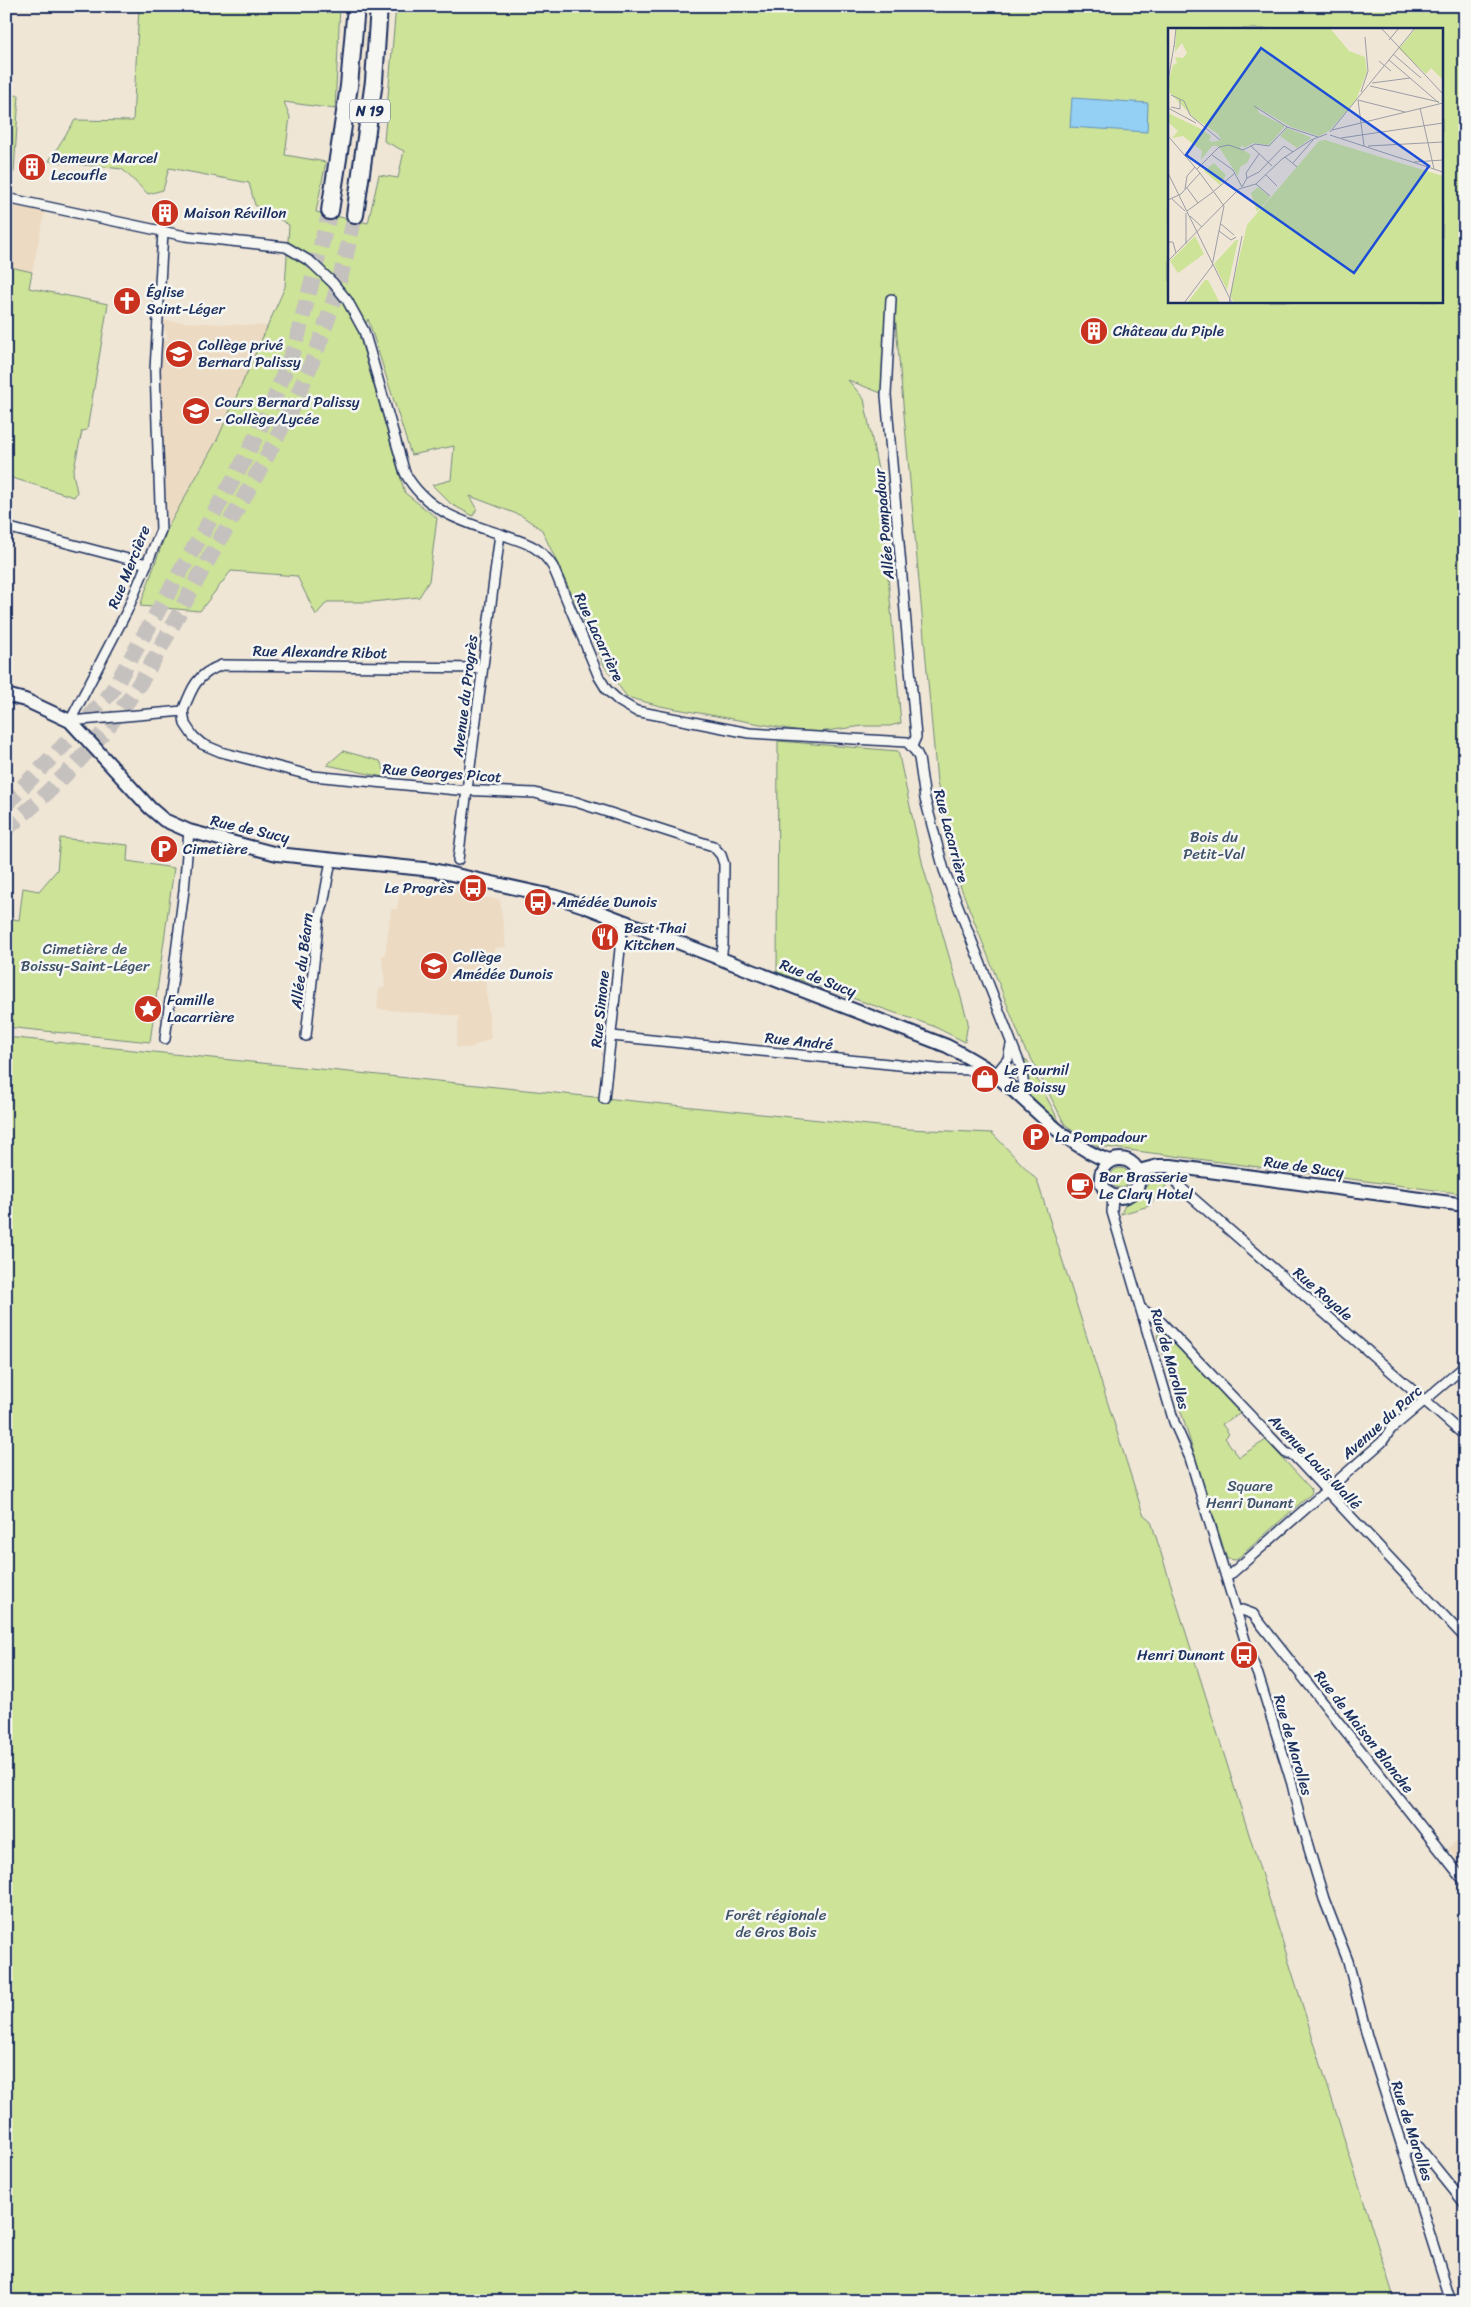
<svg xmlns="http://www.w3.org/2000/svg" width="1471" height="2307" font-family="Sriracha,sans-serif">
<rect width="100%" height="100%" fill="#f0e6d6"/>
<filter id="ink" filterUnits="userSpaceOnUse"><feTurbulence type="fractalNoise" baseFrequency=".02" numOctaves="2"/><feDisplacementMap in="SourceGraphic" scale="10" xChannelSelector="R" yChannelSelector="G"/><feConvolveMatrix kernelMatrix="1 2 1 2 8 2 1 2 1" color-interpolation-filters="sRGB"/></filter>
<g filter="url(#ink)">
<g fill="#ecdac2">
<polygon points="6,204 45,212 32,272 6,266"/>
<polygon points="163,321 268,326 217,440 168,527 160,382 160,342 168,340"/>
<polygon points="402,883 500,900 506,947 494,948 494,952 483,953 491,1038 470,1048 456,1047 459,1016 377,1009 379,989 385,987 382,955 385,955 391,909 397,909"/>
<polygon points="1465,1834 1465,1869 1448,1848"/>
</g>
<g fill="#cde398" stroke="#74897b" fill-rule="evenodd">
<path d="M139 6H340L335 109 284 102 290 117 285 155 326 162 316 212 368 223 379 175 398 178 404 151 384 141 396 6H1465V1194L1098 1146 1078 1136 1064 1123 1031 1058 1025 1050 954 870 937 782 894 303 886 395 848 380 864 399 879 475 901 723 890 726H863L811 733 660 706 627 697 605 667 542 530 522 516 470 496 477 508 473 516 451 504 432 485 451 480 454 446 411 455 368 319 360 338 405 493 437 518 429 581 419 597 372 602H327L316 615 297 576 231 571 200 611 140 606 168 527 217 440 285 287 289 225 255 205 249 183 169 168 163 190 148 194 122 169 49 161 75 120 133 121ZM1170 29H1442V301H1170Z"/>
<polygon points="19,95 14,172 6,172 6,96"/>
<polygon points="6,266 32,272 29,288 108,304 87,430 82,431 73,473 77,492 74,497 6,476"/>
<polygon points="778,741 898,751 923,866 968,1022 965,1042 933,1026 777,972"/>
<polygon points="343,751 380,761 388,778 327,765"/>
<polygon points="60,838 128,845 127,861 174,868 150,1042 6,1027 6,928 13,919 19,920 23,888 39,891 57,870"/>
<polygon points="6,1037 908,1129 992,1133 1037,1180 1143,1514 1151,1521 1395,2301 6,2301"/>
<polygon points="1027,1060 1060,1123 1059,1123 1029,1095 1023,1062"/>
<circle cx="1120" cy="1178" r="10"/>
<polygon points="1153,1176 1163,1178 1166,1186 1149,1206 1121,1214 1125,1205 1140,1196"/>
<polygon points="1162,1331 1240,1413 1222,1424 1229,1434 1225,1438 1239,1457 1266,1440 1311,1489 1312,1493 1236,1560 1227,1559 1157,1335"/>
</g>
<polygon fill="#94d0f4" stroke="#6490b8" points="1072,98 1148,103 1147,132 1070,127"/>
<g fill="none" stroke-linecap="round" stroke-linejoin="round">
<g stroke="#c5c1be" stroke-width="16" stroke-dasharray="16 8" stroke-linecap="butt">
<polyline points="6,804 62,747 112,691 240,468 272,404 296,343 330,211"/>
<path d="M6 829C58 786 107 735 143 678 166 640 185 600 207 562 251 485 299 406 327 321 339 287 347 251 355 215"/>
</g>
<defs>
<g id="street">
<path d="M6 198 185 236 286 247 311 262 333 283 347 300 364 331 405 473C427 512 463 522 503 535 526 543 539 545 553 567L599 677 607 690 619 701 636 711 749 733 907 742 916 752 919 758 925 799 944 870 1021 1067 1024 1086 1021 1097"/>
<polyline points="163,232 155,370 161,530 127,611 70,721 183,711"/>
<polyline points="891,299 886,395 916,737 912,746"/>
<polyline points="6,527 147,564"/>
<polyline points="183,711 185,724 193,736 202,744 221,752 313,776 457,790 535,793 552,798 576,802 713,846 721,855 724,864 723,945 721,959"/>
<path d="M183 711C192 687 197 674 222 665L481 668"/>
<polyline points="458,860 500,534"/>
<polyline points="306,1036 319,917 323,905 331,860"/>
<polyline points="612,1036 938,1069 973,1070 977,1069 981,1064"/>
<polyline points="165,1039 184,890 189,831"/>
<polyline points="995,1075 1008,1059 1011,1045"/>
<polyline points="604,1099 623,921"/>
<polyline points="1171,1166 1179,1186 1465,1436"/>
<polyline points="1113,1196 1112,1212 1174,1422 1190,1458 1248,1650 1258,1675 1292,1784 1300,1819 1324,1899 1348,1961 1367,2036 1451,2301"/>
<polyline points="1142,1309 1162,1323 1286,1453 1293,1455 1465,1638"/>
<polyline points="1226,1576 1232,1573 1382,1442 1391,1429 1465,1366"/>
<polyline points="1236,1612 1242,1610 1253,1614 1465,1882"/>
<polyline points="1404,2149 1419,2147 1465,2204"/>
</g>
<g id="secondary">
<path d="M6 695 25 700 70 721 150 808 164 820 189 831 277 854 433 870 557 897 584 906 947 1046C964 1055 981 1064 997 1076 1032 1105 1066 1146 1109 1161"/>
<circle cx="1120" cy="1178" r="19"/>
<polyline points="1139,1171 1158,1166 1171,1166 1465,1205"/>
</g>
<g id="highway">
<polyline points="330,211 349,86 356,6"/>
<polyline points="355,215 374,81 379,6"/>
</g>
</defs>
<use href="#street" stroke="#1b2f5e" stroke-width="12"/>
<use href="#secondary" stroke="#1b2f5e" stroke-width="16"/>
<use href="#highway" stroke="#1b2f5e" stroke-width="20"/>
<use href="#street" stroke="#f6f6f2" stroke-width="9"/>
<use href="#secondary" stroke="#f6f6f2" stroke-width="12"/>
<use href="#highway" stroke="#f6f6f2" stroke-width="16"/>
</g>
</g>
<defs>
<symbol id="building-disc" viewBox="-11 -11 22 22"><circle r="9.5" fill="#c8321e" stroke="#f6f6f2"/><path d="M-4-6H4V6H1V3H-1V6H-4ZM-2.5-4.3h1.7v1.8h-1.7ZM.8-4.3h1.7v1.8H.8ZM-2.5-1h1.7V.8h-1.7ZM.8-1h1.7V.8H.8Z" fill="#fff"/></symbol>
<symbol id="church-disc" viewBox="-11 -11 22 22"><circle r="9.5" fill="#c8321e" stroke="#f6f6f2"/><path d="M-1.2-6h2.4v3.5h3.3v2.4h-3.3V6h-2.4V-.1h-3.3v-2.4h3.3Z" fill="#fff"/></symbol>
<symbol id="school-disc" viewBox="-11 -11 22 22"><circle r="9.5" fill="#c8321e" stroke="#f6f6f2"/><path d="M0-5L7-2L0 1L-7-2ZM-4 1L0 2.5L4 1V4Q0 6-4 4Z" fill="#fff"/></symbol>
<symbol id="parking-disc" viewBox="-11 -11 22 22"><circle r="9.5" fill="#c8321e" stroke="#f6f6f2"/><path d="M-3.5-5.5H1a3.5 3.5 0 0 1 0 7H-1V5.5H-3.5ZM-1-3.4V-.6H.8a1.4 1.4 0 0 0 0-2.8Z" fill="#fff"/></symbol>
<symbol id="bus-disc" viewBox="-11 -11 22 22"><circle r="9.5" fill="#c8321e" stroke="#f6f6f2"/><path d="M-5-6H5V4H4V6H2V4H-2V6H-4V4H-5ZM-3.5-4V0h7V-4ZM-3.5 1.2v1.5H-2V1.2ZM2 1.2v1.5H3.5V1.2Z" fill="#fff"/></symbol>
<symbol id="restaurant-disc" viewBox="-11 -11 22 22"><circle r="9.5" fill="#c8321e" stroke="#f6f6f2"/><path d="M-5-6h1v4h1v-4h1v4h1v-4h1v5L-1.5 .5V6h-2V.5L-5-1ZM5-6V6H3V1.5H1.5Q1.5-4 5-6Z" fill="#fff"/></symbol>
<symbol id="sight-disc" viewBox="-11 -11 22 22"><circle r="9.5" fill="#c8321e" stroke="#f6f6f2"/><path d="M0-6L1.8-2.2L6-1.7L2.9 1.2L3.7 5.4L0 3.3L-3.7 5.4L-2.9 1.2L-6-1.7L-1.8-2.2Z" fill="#fff"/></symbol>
<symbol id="shop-disc" viewBox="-11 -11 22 22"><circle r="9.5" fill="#c8321e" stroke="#f6f6f2"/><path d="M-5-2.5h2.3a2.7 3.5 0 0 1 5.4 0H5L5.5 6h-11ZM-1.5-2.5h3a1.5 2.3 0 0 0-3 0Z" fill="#fff"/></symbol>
<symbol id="cafe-disc" viewBox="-11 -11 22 22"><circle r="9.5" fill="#c8321e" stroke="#f6f6f2"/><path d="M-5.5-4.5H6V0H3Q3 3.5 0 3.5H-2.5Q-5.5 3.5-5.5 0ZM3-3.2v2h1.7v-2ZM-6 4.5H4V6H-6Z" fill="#fff"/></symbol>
</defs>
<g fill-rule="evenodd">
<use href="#building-disc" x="16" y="151" width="32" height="32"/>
<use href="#building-disc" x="149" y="197" width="32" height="32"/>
<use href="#church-disc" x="111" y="285" width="32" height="32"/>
<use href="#building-disc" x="1078" y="315" width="32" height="32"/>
<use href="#school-disc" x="163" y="338" width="32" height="32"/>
<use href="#school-disc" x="180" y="395" width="32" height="32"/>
<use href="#parking-disc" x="148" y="833" width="32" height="32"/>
<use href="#bus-disc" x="457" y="872" width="32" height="32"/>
<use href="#bus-disc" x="522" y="886" width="32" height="32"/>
<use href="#restaurant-disc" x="589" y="921" width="32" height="32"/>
<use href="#school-disc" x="418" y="950" width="32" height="32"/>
<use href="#sight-disc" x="132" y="993" width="32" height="32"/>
<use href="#shop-disc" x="969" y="1063" width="32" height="32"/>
<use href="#parking-disc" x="1020" y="1121" width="32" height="32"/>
<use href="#cafe-disc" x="1064" y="1170" width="32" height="32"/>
<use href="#bus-disc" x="1228" y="1639" width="32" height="32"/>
</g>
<g text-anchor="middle" stroke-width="5" stroke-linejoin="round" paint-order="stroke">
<rect fill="#f6f6f2" stroke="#5d6b8a" stroke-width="1" x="350" y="99.5" width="40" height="23" rx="4"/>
<g font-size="14" font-weight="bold" fill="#1b2f5e">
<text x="370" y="116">N 19</text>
</g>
<g font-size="15" fill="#1b2f5e" stroke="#f6f6f2" text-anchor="start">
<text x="51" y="163">Demeure Marcel<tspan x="51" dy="17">Lecoufle</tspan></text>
<text x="184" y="218">Maison Révillon</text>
<text x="146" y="297">Église<tspan x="146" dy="17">Saint-Léger</tspan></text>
<text x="1113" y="336">Château du Piple</text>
<text x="198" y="350">Collège privé<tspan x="198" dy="17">Bernard Palissy</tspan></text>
<text x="215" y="407">Cours Bernard Palissy<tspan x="215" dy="17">- Collège/Lycée</tspan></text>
<text x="183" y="854">Cimetière</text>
<text x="454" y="893" text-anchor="end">Le Progrès</text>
<text x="557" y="907">Amédée Dunois</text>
<text x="624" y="933">Best Thai<tspan x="624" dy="17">Kitchen</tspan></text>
<text x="453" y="962">Collège<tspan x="453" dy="17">Amédée Dunois</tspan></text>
<text x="167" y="1005">Famille<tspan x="167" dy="17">Lacarrière</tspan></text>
<text x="1004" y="1075">Le Fournil<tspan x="1004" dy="17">de Boissy</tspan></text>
<text x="1055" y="1142">La Pompadour</text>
<text x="1099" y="1182">Bar Brasserie<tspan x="1099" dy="17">Le Clary Hotel</tspan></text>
<text x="1225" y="1660" text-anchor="end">Henri Dunant</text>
</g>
<g font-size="15" fill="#1b2f5e" stroke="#f6f6f2">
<text transform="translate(884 524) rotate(-95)" y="5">Allée Pompadour</text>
<text transform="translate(129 567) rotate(-68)" y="5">Rue Mercière</text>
<text transform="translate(599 637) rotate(65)" y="5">Rue Lacarrière</text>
<text transform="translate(320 652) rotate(1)" y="5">Rue Alexandre Ribot</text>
<text transform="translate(465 696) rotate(-83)" y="5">Avenue du Progrès</text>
<text transform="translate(442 773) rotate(4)" y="5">Rue Georges Picot</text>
<text transform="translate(250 829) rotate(13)" y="5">Rue de Sucy</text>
<text transform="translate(951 836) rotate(75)" y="5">Rue Lacarrière</text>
<text transform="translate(302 961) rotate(-83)" y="5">Allée du Béarn</text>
<text transform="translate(818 978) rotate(21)" y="5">Rue de Sucy</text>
<text transform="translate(600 1009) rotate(-84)" y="5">Rue Simone</text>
<text transform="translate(799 1041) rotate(6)" y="5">Rue André</text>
<text transform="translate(1304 1167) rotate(8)" y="5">Rue de Sucy</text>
<text transform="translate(1323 1294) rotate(41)" y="5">Rue Royale</text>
<text transform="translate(1170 1359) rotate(74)" y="5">Rue de Marolles</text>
<text transform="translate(1382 1422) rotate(-42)" y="5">Avenue du Parc</text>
<text transform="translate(1315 1462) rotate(46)" y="5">Avenue Louis Wallé</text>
<text transform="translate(1364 1732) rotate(52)" y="5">Rue de Maison Blanche</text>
<text transform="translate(1293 1745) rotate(74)" y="5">Rue de Marolles</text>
<text transform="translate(1412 2131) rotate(72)" y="5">Rue de Marolles</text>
</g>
<g font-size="15" fill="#3f536a" stroke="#f6f6f2">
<text x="1214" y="842">Bois du<tspan x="1214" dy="17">Petit-Val</tspan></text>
<text x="85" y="954">Cimetière de<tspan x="85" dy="17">Boissy-Saint-Léger</tspan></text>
<text x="1250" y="1491">Square<tspan x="1250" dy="17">Henri Dunant</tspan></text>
<text x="776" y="1920">Forêt régionale<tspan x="776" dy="17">de Gros Bois</tspan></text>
</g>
</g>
<g transform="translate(1168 28)">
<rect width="275" height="275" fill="#f0e6d6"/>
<path d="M8 0H162L181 23 197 29 199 44 188 72 161 103 151 108 123 99 89 79 91 85 117 98 101 117 85 115 76 120 74 117 72 120 83 127 79 135 72 139 70 148 50 118H44L33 132 34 123 15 108 4 110 10 103 0 94V85L33 101 43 108 41 112 44 114 53 112 50 106 26 90 2 65 0 55 5 37 9 35 7 29 15 30 19 25 14 15 7 24ZM248 0H275V52L263 40 258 46 231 21ZM119 100 142 109 143 110 129 120 112 108ZM157 112 275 148V275H66L62 268 79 197 151 113ZM46 135 58 147 52 157 36 143ZM90 159 102 169 89 184 83 165ZM27 208 36 226 10 245 2 233ZM68 212H70L59 262 46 236ZM37 252H40L52 275H19Z" fill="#cde398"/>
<path fill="none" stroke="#9b9da6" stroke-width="1" d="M213 0 275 66M221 12 231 0M6 19 8 0M225 26 253 50M221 32 271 75M211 33 223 43M0 53 6 18M204 55 242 50M202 58 271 74M193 64 200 43 197 9M3 67 16 73 22 87 52 112M190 72 237 84M190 72 196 118M86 78 119 99 150 109M3 79 12 81V72M0 80 28 95M252 80 266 141M164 102 275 75M162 104 247 0M162 107 275 144M0 108 32 145 56 178 44 238 16 275M173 110 275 95M83 118 104 138M200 118 275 114M44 127 65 142 74 159M117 129 129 139M246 134 275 132M125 135 145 112M29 141 51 119 61 117 75 122 87 116 101 118 119 99M0 145 64 275M98 147 109 158M79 150 78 145 91 126M88 156 102 168M74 159 79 150 91 144 116 118 125 124M19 160 30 175M17 161 19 148 27 139M46 163 67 145M4 171 17 183M0 172 13 166 32 145M19 183 45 164M22 188 34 199M53 196 66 207M51 203 63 212 68 209M0 214H5L8 225M18 216V185M0 233 71 161 88 156 114 131 143 112 159 106M61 275 74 208"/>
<path fill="#1d4ed8" fill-opacity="0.15" stroke="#1d4ed8" stroke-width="2.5" d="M93 20 261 138 186 245 18 127Z"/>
<rect width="275" height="275" fill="none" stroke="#1b2f5e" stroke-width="2.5"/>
</g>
<rect width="1471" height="2307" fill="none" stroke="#f6f6f2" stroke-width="25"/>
<rect x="12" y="12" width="1446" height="2282" fill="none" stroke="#1b2f5e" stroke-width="2" filter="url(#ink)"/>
</svg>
